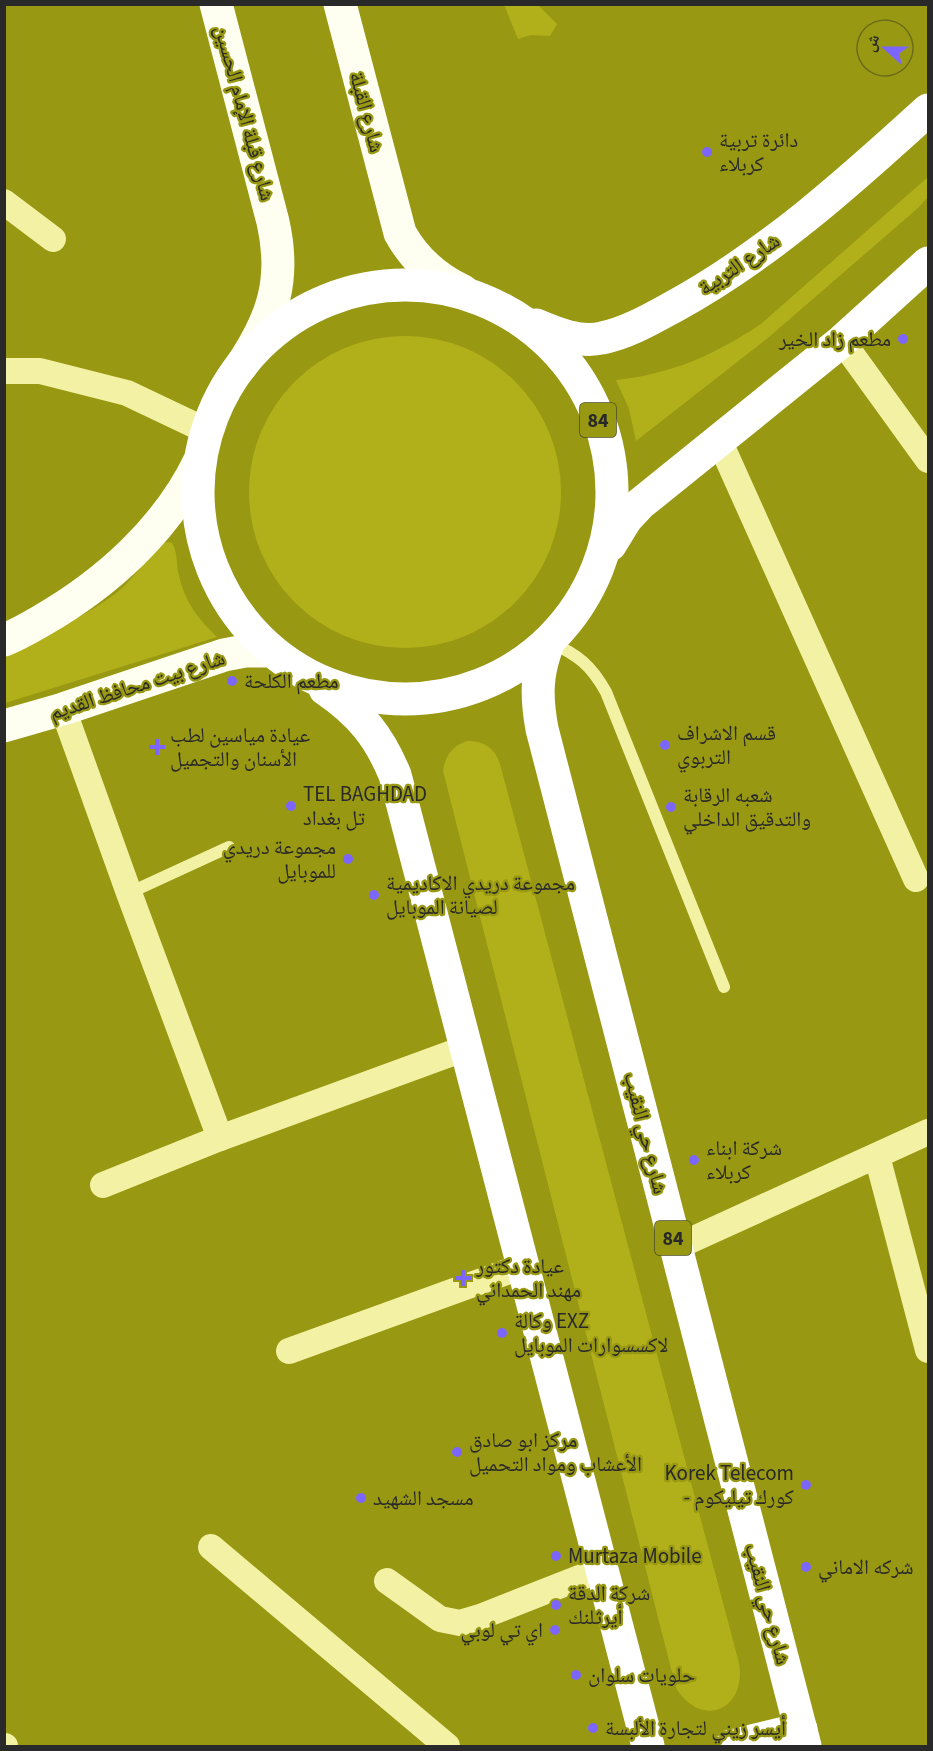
<svg xmlns="http://www.w3.org/2000/svg" width="933" height="1751" font-family="'Source Sans 3','Noto Naskh Arabic',sans-serif">
<rect width="100%" height="100%" fill="#989812"/>
<g fill="#b2b01a">
<polygon points="501,5 538,5 557,24 550,36 531,35 518,39 505,7"/>
<path d="M928 177V197L918 208 769 337 636 441 629 409 616 380C672 374 714 355 761 324Z"/>
<circle cx="405" cy="492" r="156"/>
<path d="M168 542 172 543C178 552 176 565 179 576 185 602 198 619 217 637L5 703 4 653C42 635 82 619 115 594 133 580 146 559 162 543Z"/>
<path d="M467 741C484 741 495 748 500 764L739 1663C747 1709 702 1730 676 1688L443 771C445 756 452 746 467 741Z"/>
</g>
<g fill="none" stroke-linecap="round" stroke-linejoin="round">
<g stroke="#f3f2a4" stroke-width="12">
<path d="M550 642C578 655 591 665 606 692L724 987"/>
<polyline points="129,893 229,847"/>
</g>
<g stroke="#f3f2a4" stroke-width="26">
<polyline points="4,202 53,239"/>
<polyline points="842,341 928,460"/>
<polyline points="4,371 40,371 127,393 207,431"/>
<polyline points="719,440 916,879"/>
<polyline points="63,709 129,893 220,1138"/>
<polyline points="877,1156 928,1350"/>
<polyline points="103,1185 220,1138 466,1048"/>
<polyline points="676,1247 928,1132"/>
<polyline points="289,1351 523,1266"/>
<polyline points="211,1547 447,1746"/>
<polyline points="387,1581 440,1619 460,1623 480,1617 602,1569"/>
<polyline points="4,1746 5,1746"/>
</g>
<g stroke="#fefff0" stroke-width="33">
<path d="M216 4 273 222C286 280 273 318 241 366"/>
<path d="M340 4 400 233C415 260 435 278 463 291"/>
<path d="M4 640C17 635 29 628 41 621 107 583 167 529 200 460"/>
<polyline points="4,726 63,709 224,655 245,651 270,651"/>
</g>
<g stroke="#fff" stroke-width="33">
<circle cx="405" cy="492" r="207"/>
<path d="M536 325C557 334 580 343 602 338 627 333 651 319 673 307 768 255 849 182 928 110"/>
<polyline points="610,545 626,519 640,504 842,341 928,263"/>
<path d="M549 641C536 673 536 696 542 729L805 1746"/>
<path d="M325 689C360 713 379 736 395 775L648 1746"/>
<polyline points="731,1746 801,1729"/>
</g>
</g>
<g fill="#7d66ff" stroke="#989812" stroke-width="2">
<circle cx="707" cy="152" r="6"/>
<circle cx="903" cy="339" r="6"/>
<circle cx="232" cy="681" r="6"/>
<circle cx="665" cy="745" r="6"/>
<path d="M154 738h6v6h6v6h-6v6h-6v-6h-6v-6h6z"/>
<circle cx="291" cy="806" r="6"/>
<circle cx="671" cy="807" r="6"/>
<circle cx="348" cy="859" r="6"/>
<circle cx="374" cy="895" r="6"/>
<circle cx="694" cy="1160" r="6"/>
<path d="M460 1269h6v6h6v6h-6v6h-6v-6h-6v-6h6z"/>
<circle cx="502" cy="1333" r="6"/>
<circle cx="457" cy="1452" r="6"/>
<circle cx="806" cy="1485" r="6"/>
<circle cx="361" cy="1498" r="6"/>
<circle cx="556" cy="1556" r="6"/>
<circle cx="806" cy="1567" r="6"/>
<circle cx="556" cy="1605" r="6"/>
<circle cx="555" cy="1630" r="6"/>
<circle cx="576" cy="1675" r="6"/>
<circle cx="593" cy="1728" r="6"/>
</g>
<g text-anchor="middle" stroke-width="4.5" stroke-linejoin="round" paint-order="stroke">
<g fill="#989812" stroke="#4a4a22" stroke-width="1.5">
<rect x="580" y="403" width="36" height="34" rx="4.5"/>
<rect x="655" y="1221" width="36" height="34" rx="4.5"/>
</g>
<g font-size="20" font-weight="bold" fill="#292929">
<text x="598" y="427">84</text>
<text x="673" y="1245">84</text>
</g>
<g font-size="21" fill="#292929" stroke="#989812">
<text transform="translate(367 112) rotate(75)" y="7">شارع القبلة</text>
<text transform="translate(245 113) rotate(75)" y="7">شارع قبلة الإمام الحسين</text>
<text transform="translate(739 264) rotate(-34)" y="7">شارع التربية</text>
<text transform="translate(137 685) rotate(-18)" y="7">شارع بيت محافظ القديم</text>
<text transform="translate(646 1133) rotate(76)" y="7">شارع حي النقيب</text>
<text transform="translate(768 1604) rotate(75)" y="7">شارع حي النقيب</text>
</g>
<g font-size="21" fill="#292929" stroke="#989812" text-anchor="start">
<text x="719" y="147">دائرة تربية<tspan x="719" dy="24">كربلاء</tspan></text>
<text x="891" y="346" text-anchor="end">مطعم زاد الخير</text>
<text x="244" y="688">مطعم الكلحة</text>
<text x="677" y="740">قسم الاشراف<tspan x="677" dy="24">التربوي</tspan></text>
<text x="170" y="742">عيادة مياسين لطب<tspan x="170" dy="24">الأسنان والتجميل</tspan></text>
<text x="303" y="801">TEL BAGHDAD<tspan x="303" dy="24">تل بغداد</tspan></text>
<text x="683" y="802">شعبه الرقابة<tspan x="683" dy="24">والتدقيق الداخلي</tspan></text>
<text x="336" y="854" text-anchor="end">مجموعة دريدي<tspan x="336" dy="24">للموبايل</tspan></text>
<text x="386" y="890">مجموعة دريدي الاكاديمية<tspan x="386" dy="24">لصيانة الموبايل</tspan></text>
<text x="706" y="1155">شركة ابناء<tspan x="706" dy="24">كربلاء</tspan></text>
<text x="476" y="1273">عيادة دكتور<tspan x="476" dy="24">مهند الحمداني</tspan></text>
<text x="514" y="1328">وكالة EXZ<tspan x="514" dy="24">لاكسسوارات الموبايل</tspan></text>
<text x="469" y="1447">مركز ابو صادق<tspan x="469" dy="24">الأعشاب ومواد التحميل</tspan></text>
<text x="794" y="1480" text-anchor="end">Korek Telecom<tspan x="794" dy="24">- كورك تيليكوم</tspan></text>
<text x="373" y="1505">مسجد الشهيد</text>
<text x="568" y="1563">Murtaza Mobile</text>
<text x="818" y="1574">شركه الاماني</text>
<text x="568" y="1600">شركة الدقة<tspan x="568" dy="24">أيرثلنك</tspan></text>
<text x="543" y="1637" text-anchor="end">اي تي لوبي</text>
<text x="588" y="1682">حلويات سلوان</text>
<text x="605" y="1735">أيسر زيني لتجارة الألبسة</text>
</g>
</g>
<rect width="933" height="1751" fill="none" stroke="#292929" stroke-width="12"/>
<g transform="translate(885 48) rotate(291)"><circle r="28" fill="#989812" stroke="#6c6c1b" stroke-width="1.5"/>
<path d="M0-4.5L10 22L0 15L-10 22Z" fill="#7d66ff"/>
<text y="-9" font-size="16" font-weight="bold" text-anchor="middle" fill="#292929">ش</text>
</g>
</svg>
